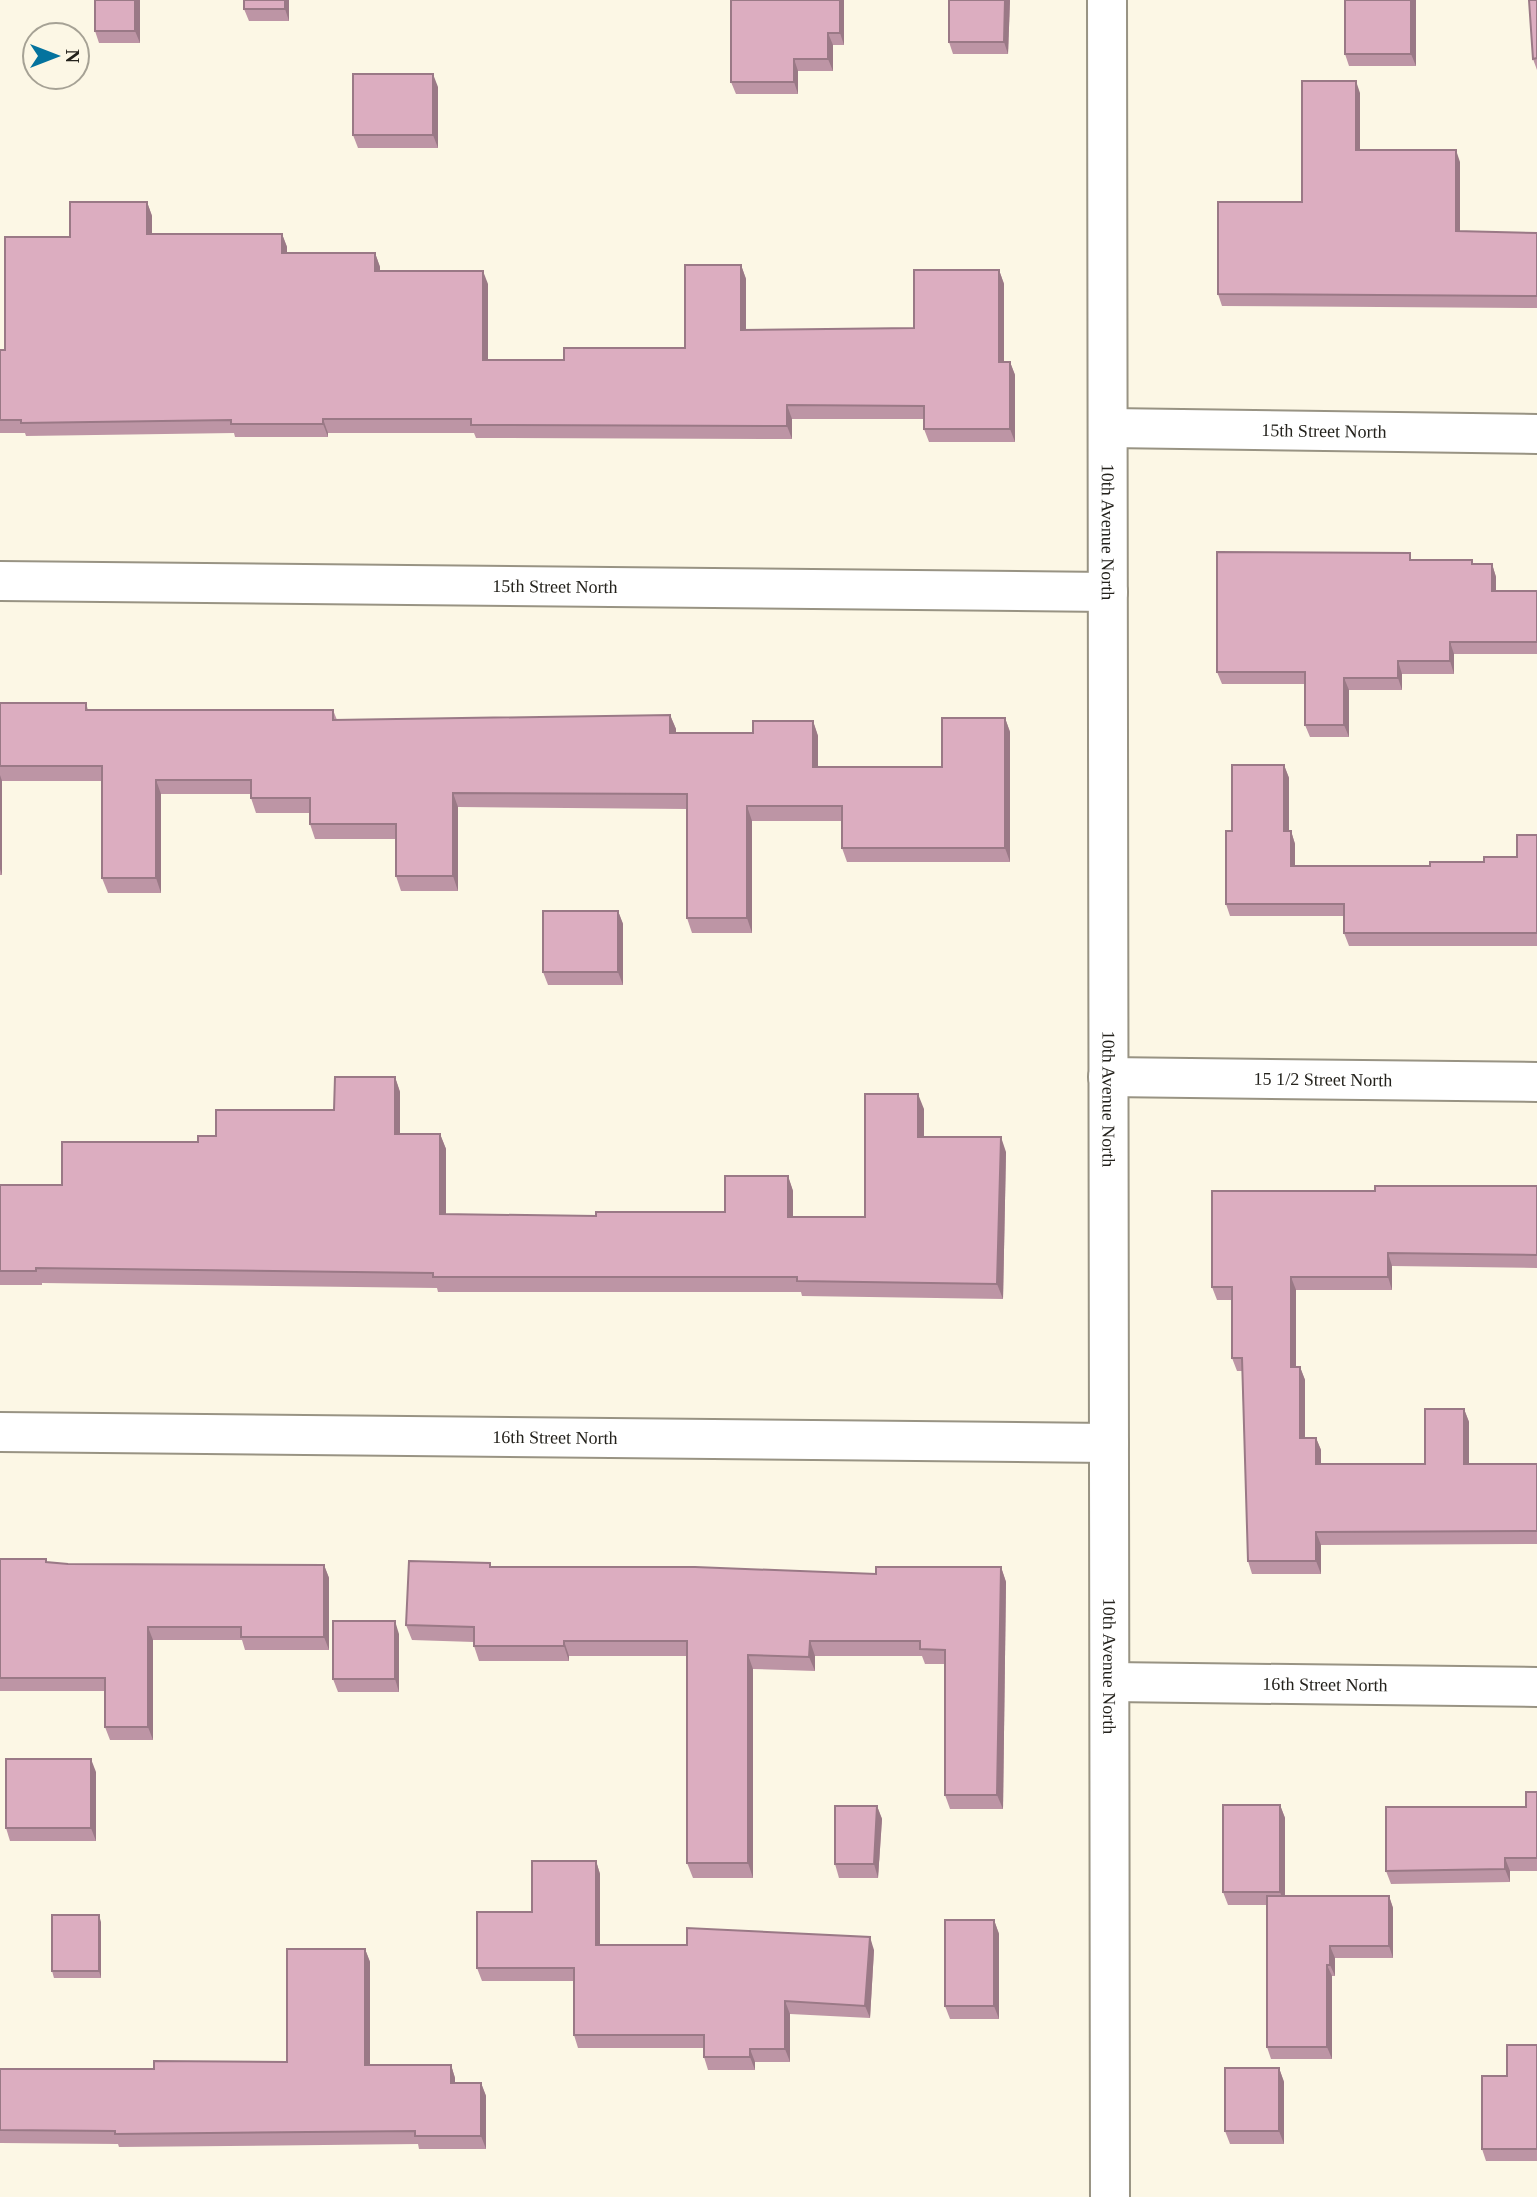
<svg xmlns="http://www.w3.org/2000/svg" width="1537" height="2197" font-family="Georgia,serif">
<rect width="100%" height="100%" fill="#fcf7e5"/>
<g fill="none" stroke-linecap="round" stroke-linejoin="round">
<defs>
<g id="minor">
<path id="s1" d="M1107 0 1110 2197"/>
<path id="s2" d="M1110 428 1537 434"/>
<path id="s3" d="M0 581 1108 592"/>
<path id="s4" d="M1108 1077 1537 1082"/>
<path id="s5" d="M0 1432 1109 1443"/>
<path id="s6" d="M1111 1682 1537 1687"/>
</g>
</defs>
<use href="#minor" stroke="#989383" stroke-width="42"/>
<use href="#minor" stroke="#fff" stroke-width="38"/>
</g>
<g fill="#bd95a5">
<polygon points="140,0 140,43 99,43 95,31"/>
<polygon points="289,0 289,21 249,21 244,9"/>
<polygon points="844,0 844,45 833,45 833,71 798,71 798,94 736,94 731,82"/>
<polygon points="1010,0 1008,54 953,54 949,42"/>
<polygon points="1416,0 1416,66 1349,66 1345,54"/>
<polygon points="1537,0 1537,70 1533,59"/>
<polygon points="438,87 438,148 358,148 353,135"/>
<polygon points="1360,93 1360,150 1460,162 1460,231 1537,233 1537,308 1222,306 1218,294 1302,202"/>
<polygon points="147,202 152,216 152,234 282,234 287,247 287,253 375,253 380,267 380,271 488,284 488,360 564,360 685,348 741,265 746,279 746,330 914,328 999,270 1004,284 1004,362 1010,362 1015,375 1015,442 929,442 924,429 924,419 792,419 792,439 476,438 474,433 328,433 328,437 235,437 234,433 26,436 25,433 0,433 0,350 5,350 70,237"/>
<polygon points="1413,560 1473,564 1492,564 1496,577 1496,591 1537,591 1537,654 1454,654 1454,674 1402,674 1402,690 1349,690 1349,737 1310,737 1305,725 1305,684 1222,684 1217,672"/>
<polygon points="0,703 86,703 88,710 333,710 337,720 670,715 676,729 676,733 753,733 813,721 818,736 818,767 942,767 1005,718 1010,732 1010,862 847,862 842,848 842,821 752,821 752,933 692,933 687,918 687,809 458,807 458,891 401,891 396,876 396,839 315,839 310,824 310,813 256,813 251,798 251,794 161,794 161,893 108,893 102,878 102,781 2,781 2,875 0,875"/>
<polygon points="1284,765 1289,778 1289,831 1291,831 1295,844 1295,866 1430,866 1484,862 1517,857 1537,835 1537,946 1349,946 1344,933 1344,916 1230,916 1226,904 1232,831"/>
<polygon points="618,911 623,924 623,985 548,985 543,972"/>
<polygon points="395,1077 400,1092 400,1134 440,1134 446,1149 446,1214 596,1216 725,1212 788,1176 793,1191 793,1217 865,1217 924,1109 924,1137 1006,1152 1003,1299 802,1296 801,1292 438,1292 437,1288 42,1283 42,1285 0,1285 0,1185 62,1185 216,1136 334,1110"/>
<polygon points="1537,1186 1537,1268 1392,1266 1392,1290 1296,1290 1296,1367 1300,1367 1305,1380 1305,1438 1316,1438 1321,1450 1321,1464 1425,1464 1464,1409 1469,1422 1469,1464 1537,1464 1537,1544 1321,1545 1321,1574 1252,1574 1248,1561 1242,1371 1237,1371 1232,1358 1232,1300 1217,1300 1212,1287 1375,1191"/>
<polygon points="0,1559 46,1559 48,1563 68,1564 324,1565 329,1578 329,1650 245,1650 242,1640 153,1640 153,1740 110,1740 105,1727 105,1691 0,1691"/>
<polygon points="490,1563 491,1567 876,1574 1001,1567 1006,1582 1003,1809 950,1809 945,1795 945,1664 925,1664 922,1656 815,1656 815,1671 753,1669 753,1878 693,1878 687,1863 687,1656 569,1656 569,1661 479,1661 474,1646 474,1642 412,1640 406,1625"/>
<polygon points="399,1634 399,1692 338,1692 333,1679"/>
<polygon points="96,1772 96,1841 10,1841 6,1828"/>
<polygon points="1537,1792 1537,1871 1510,1871 1510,1882 1391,1884 1386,1871 1526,1807"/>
<polygon points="1280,1805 1285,1818 1285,1896 1389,1896 1393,1908 1393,1958 1335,1958 1335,1976 1332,1976 1332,2059 1271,2059 1267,2047 1267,1905 1228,1905 1223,1892"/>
<polygon points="877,1806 882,1819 878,1878 839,1878 835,1864"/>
<polygon points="596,1861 600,1874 600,1945 874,1950 870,2018 790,2014 790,2062 755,2062 755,2070 708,2070 704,2057 704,2048 578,2048 574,2035 574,1981 482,1981 477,1968 532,1912"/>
<polygon points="994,1920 999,1934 999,2019 950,2019 945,2006"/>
<polygon points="101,1922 101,1978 54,1978 52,1971"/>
<polygon points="365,1949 370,1962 370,2065 451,2065 455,2078 455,2083 481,2083 486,2096 486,2149 419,2149 418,2144 119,2147 118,2144 0,2143 0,2069 154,2069 287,2062"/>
<polygon points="1537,2045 1537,2161 1486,2161 1482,2149 1507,2076"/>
<polygon points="1279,2068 1284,2082 1284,2144 1230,2144 1225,2131"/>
</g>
<g fill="#9a7986">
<polygon points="135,0 140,0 140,43 135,31"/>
<polygon points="285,0 289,0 289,21 285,9"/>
<polygon points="840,0 844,0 844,45 840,33"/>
<polygon points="1005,0 1010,0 1008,54 1004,42"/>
<polygon points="1411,0 1416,0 1416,66 1411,54"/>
<polygon points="828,33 833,45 833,71 828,59"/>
<polygon points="794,59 798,71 798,94 794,82"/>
<polygon points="433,74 438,87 438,148 433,135"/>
<polygon points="1356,81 1360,93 1360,162 1356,150"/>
<polygon points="1456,150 1460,162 1460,243 1456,231"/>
<polygon points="147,202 152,216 152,247 147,234"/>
<polygon points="282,234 287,247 287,267 282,253"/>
<polygon points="375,253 380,267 380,284 375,271"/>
<polygon points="741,265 746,279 746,344 741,330"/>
<polygon points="999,270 1004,284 1004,375 999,362"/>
<polygon points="483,271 488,284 488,373 483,360"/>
<polygon points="1010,362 1015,375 1015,442 1010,429"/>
<polygon points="787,405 792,419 792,439 787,426"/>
<polygon points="323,419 328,433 328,437 323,424"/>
<polygon points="1492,564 1496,577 1496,604 1492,591"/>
<polygon points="1450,642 1454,654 1454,674 1450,661"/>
<polygon points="1398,661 1402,674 1402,690 1398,678"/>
<polygon points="1344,678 1349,690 1349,737 1344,725"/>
<polygon points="670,715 676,729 676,748 670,733"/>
<polygon points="1005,718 1010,732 1010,862 1005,848"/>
<polygon points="813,721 818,736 818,782 813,767"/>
<polygon points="1284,765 1289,778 1289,844 1284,831"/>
<polygon points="0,775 2,781 2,875 0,869"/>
<polygon points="156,780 161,794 161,893 156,878"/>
<polygon points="453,793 458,807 458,891 453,876"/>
<polygon points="747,806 752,821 752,933 747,918"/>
<polygon points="1291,831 1295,844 1295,879 1291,866"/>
<polygon points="618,911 623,924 623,985 618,972"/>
<polygon points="395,1077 400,1092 400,1149 395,1134"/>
<polygon points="918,1094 924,1109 924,1152 918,1137"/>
<polygon points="440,1134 446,1149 446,1229 440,1214"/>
<polygon points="1001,1137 1006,1152 1003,1299 997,1284"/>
<polygon points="788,1176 793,1191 793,1232 788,1217"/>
<polygon points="1388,1253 1392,1266 1392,1290 1388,1277"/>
<polygon points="1291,1277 1296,1290 1296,1380 1291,1367"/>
<polygon points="1300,1367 1305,1380 1305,1450 1300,1438"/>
<polygon points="1464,1409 1469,1422 1469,1477 1464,1464"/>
<polygon points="1316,1438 1321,1450 1321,1477 1316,1464"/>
<polygon points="1316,1532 1321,1545 1321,1574 1316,1561"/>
<polygon points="324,1565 329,1578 329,1650 324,1637"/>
<polygon points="1001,1567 1006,1582 1003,1809 997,1795"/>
<polygon points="395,1621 399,1634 399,1692 395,1679"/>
<polygon points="148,1627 153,1640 153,1740 148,1727"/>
<polygon points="564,1641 569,1656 569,1661 564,1646"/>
<polygon points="810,1641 815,1656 815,1671 809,1657"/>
<polygon points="748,1655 753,1669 753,1878 748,1863"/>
<polygon points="91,1759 96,1772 96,1841 91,1828"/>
<polygon points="1280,1805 1285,1818 1285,1905 1280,1892"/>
<polygon points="877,1806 882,1819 878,1878 874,1864"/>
<polygon points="1505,1858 1510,1871 1510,1882 1505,1869"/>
<polygon points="596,1861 600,1874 600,1957 596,1945"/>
<polygon points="1389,1896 1393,1908 1393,1958 1389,1946"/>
<polygon points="99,1915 101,1922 101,1978 99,1971"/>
<polygon points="994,1920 999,1934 999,2019 994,2006"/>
<polygon points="870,1937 874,1950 870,2018 865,2006"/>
<polygon points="1330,1946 1335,1958 1335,1976 1330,1965"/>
<polygon points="365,1949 370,1962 370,2078 365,2065"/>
<polygon points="1327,1965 1332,1976 1332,2059 1327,2047"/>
<polygon points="785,2001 790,2014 790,2062 785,2049"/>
<polygon points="750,2049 755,2062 755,2070 750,2057"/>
<polygon points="451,2065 455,2078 455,2096 451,2083"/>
<polygon points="1279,2068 1284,2082 1284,2144 1279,2131"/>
<polygon points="481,2083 486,2096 486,2149 481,2136"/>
</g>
<g fill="#dcadc0" stroke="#9a7986" stroke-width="2">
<rect x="95" y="0" width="40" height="31"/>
<rect x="244" y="0" width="41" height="9"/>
<polygon points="731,0 840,0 840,33 828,33 828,59 794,59 794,82 731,82"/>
<polygon points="949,0 1005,0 1004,42 949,42"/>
<rect x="1345" y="0" width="66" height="54"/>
<polygon points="1529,0 1537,0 1537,58 1533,59"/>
<rect x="353" y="74" width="80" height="61"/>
<polygon points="1302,81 1356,81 1356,150 1456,150 1456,231 1537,233 1537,296 1218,294 1218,202 1302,202"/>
<polygon points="70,202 147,202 147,234 282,234 282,253 375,253 375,271 483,271 483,360 564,360 564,348 685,348 685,265 741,265 741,330 914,328 914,270 999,270 999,362 1010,362 1010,429 924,429 924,406 787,405 787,426 471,425 471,419 323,419 323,424 231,424 231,420 21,423 21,420 0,420 0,350 5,350 5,237 70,237"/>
<polygon points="1217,552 1410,553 1410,560 1472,560 1472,564 1492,564 1492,591 1537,591 1537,642 1450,642 1450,661 1398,661 1398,678 1344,678 1344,725 1305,725 1305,672 1217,672"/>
<polygon points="0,703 86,703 86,710 333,710 333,720 670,715 670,733 753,733 753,721 813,721 813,767 942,767 942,718 1005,718 1005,848 842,848 842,806 747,806 747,918 687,918 687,794 453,793 453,876 396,876 396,824 310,824 310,798 251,798 251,780 156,780 156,878 102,878 102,766 0,766"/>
<polygon points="1232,765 1284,765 1284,831 1291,831 1291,866 1430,866 1430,862 1484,862 1484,857 1517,857 1517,835 1537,835 1537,933 1344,933 1344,904 1226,904 1226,831 1232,831"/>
<rect x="543" y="911" width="75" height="61"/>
<polygon points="335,1077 395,1077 395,1134 440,1134 440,1214 596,1216 596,1212 725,1212 725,1176 788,1176 788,1217 865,1217 865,1094 918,1094 918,1137 1001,1137 997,1284 797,1281 797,1277 433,1277 433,1273 36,1268 36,1271 0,1271 0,1185 62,1185 62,1142 198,1142 198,1136 216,1136 216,1110 334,1110"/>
<polygon points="1375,1186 1537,1186 1537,1255 1388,1253 1388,1277 1291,1277 1291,1367 1300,1367 1300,1438 1316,1438 1316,1464 1425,1464 1425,1409 1464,1409 1464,1464 1537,1464 1537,1531 1316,1532 1316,1561 1248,1561 1242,1358 1232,1358 1232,1287 1212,1287 1212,1191 1375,1191"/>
<polygon points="0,1559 46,1559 46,1562 68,1564 324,1565 324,1637 241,1637 241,1627 148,1627 148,1727 105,1727 105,1678 0,1678"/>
<polygon points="409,1561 490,1563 490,1567 695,1567 876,1574 876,1567 1001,1567 997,1795 945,1795 945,1650 920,1649 920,1641 810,1641 809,1657 748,1655 748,1863 687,1863 687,1641 564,1641 564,1646 474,1646 474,1627 406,1625"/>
<rect x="333" y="1621" width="62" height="58"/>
<rect x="6" y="1759" width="85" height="69"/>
<polygon points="1526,1792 1537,1792 1537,1858 1505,1858 1505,1869 1386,1871 1386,1807 1526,1807"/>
<rect x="1223" y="1805" width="57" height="87"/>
<polygon points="835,1806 877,1806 874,1864 835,1864"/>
<polygon points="532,1861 596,1861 596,1945 687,1945 687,1928 870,1937 865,2006 785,2001 785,2049 750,2049 750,2057 704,2057 704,2035 574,2035 574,1968 477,1968 477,1912 532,1912"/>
<polygon points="1267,1896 1389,1896 1389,1946 1330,1946 1330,1965 1327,1965 1327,2047 1267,2047"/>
<rect x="52" y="1915" width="47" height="56"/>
<rect x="945" y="1920" width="49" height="86"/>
<polygon points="287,1949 365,1949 365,2065 451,2065 451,2083 481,2083 481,2136 415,2136 415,2131 115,2134 115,2131 0,2130 0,2069 154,2069 154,2061 287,2062"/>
<polygon points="1507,2045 1537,2045 1537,2149 1482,2149 1482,2076 1507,2076"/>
<rect x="1225" y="2068" width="54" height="63"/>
</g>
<g text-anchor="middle" stroke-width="5" stroke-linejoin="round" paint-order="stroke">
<g font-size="18" fill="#24221c" stroke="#fcf7e5">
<text dy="6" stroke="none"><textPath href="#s2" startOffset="214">15th Street North</textPath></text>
<text dy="6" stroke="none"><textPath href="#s1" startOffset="532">10th Avenue North</textPath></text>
<text dy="6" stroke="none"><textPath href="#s3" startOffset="555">15th Street North</textPath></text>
<text dy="6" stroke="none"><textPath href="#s4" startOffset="215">15 1/2 Street North</textPath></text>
<text dy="6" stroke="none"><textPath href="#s1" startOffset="1099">10th Avenue North</textPath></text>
<text dy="6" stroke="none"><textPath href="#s5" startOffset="555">16th Street North</textPath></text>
<text dy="6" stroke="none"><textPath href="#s1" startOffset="1666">10th Avenue North</textPath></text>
<text dy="6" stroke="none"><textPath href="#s6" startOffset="214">16th Street North</textPath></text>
</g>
</g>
<g transform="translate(56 56) rotate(90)"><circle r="33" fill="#fcf7e5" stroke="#a6a295" stroke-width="2"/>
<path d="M0-5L12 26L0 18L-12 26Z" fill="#04739e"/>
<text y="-10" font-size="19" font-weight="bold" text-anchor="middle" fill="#24221c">N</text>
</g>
</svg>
